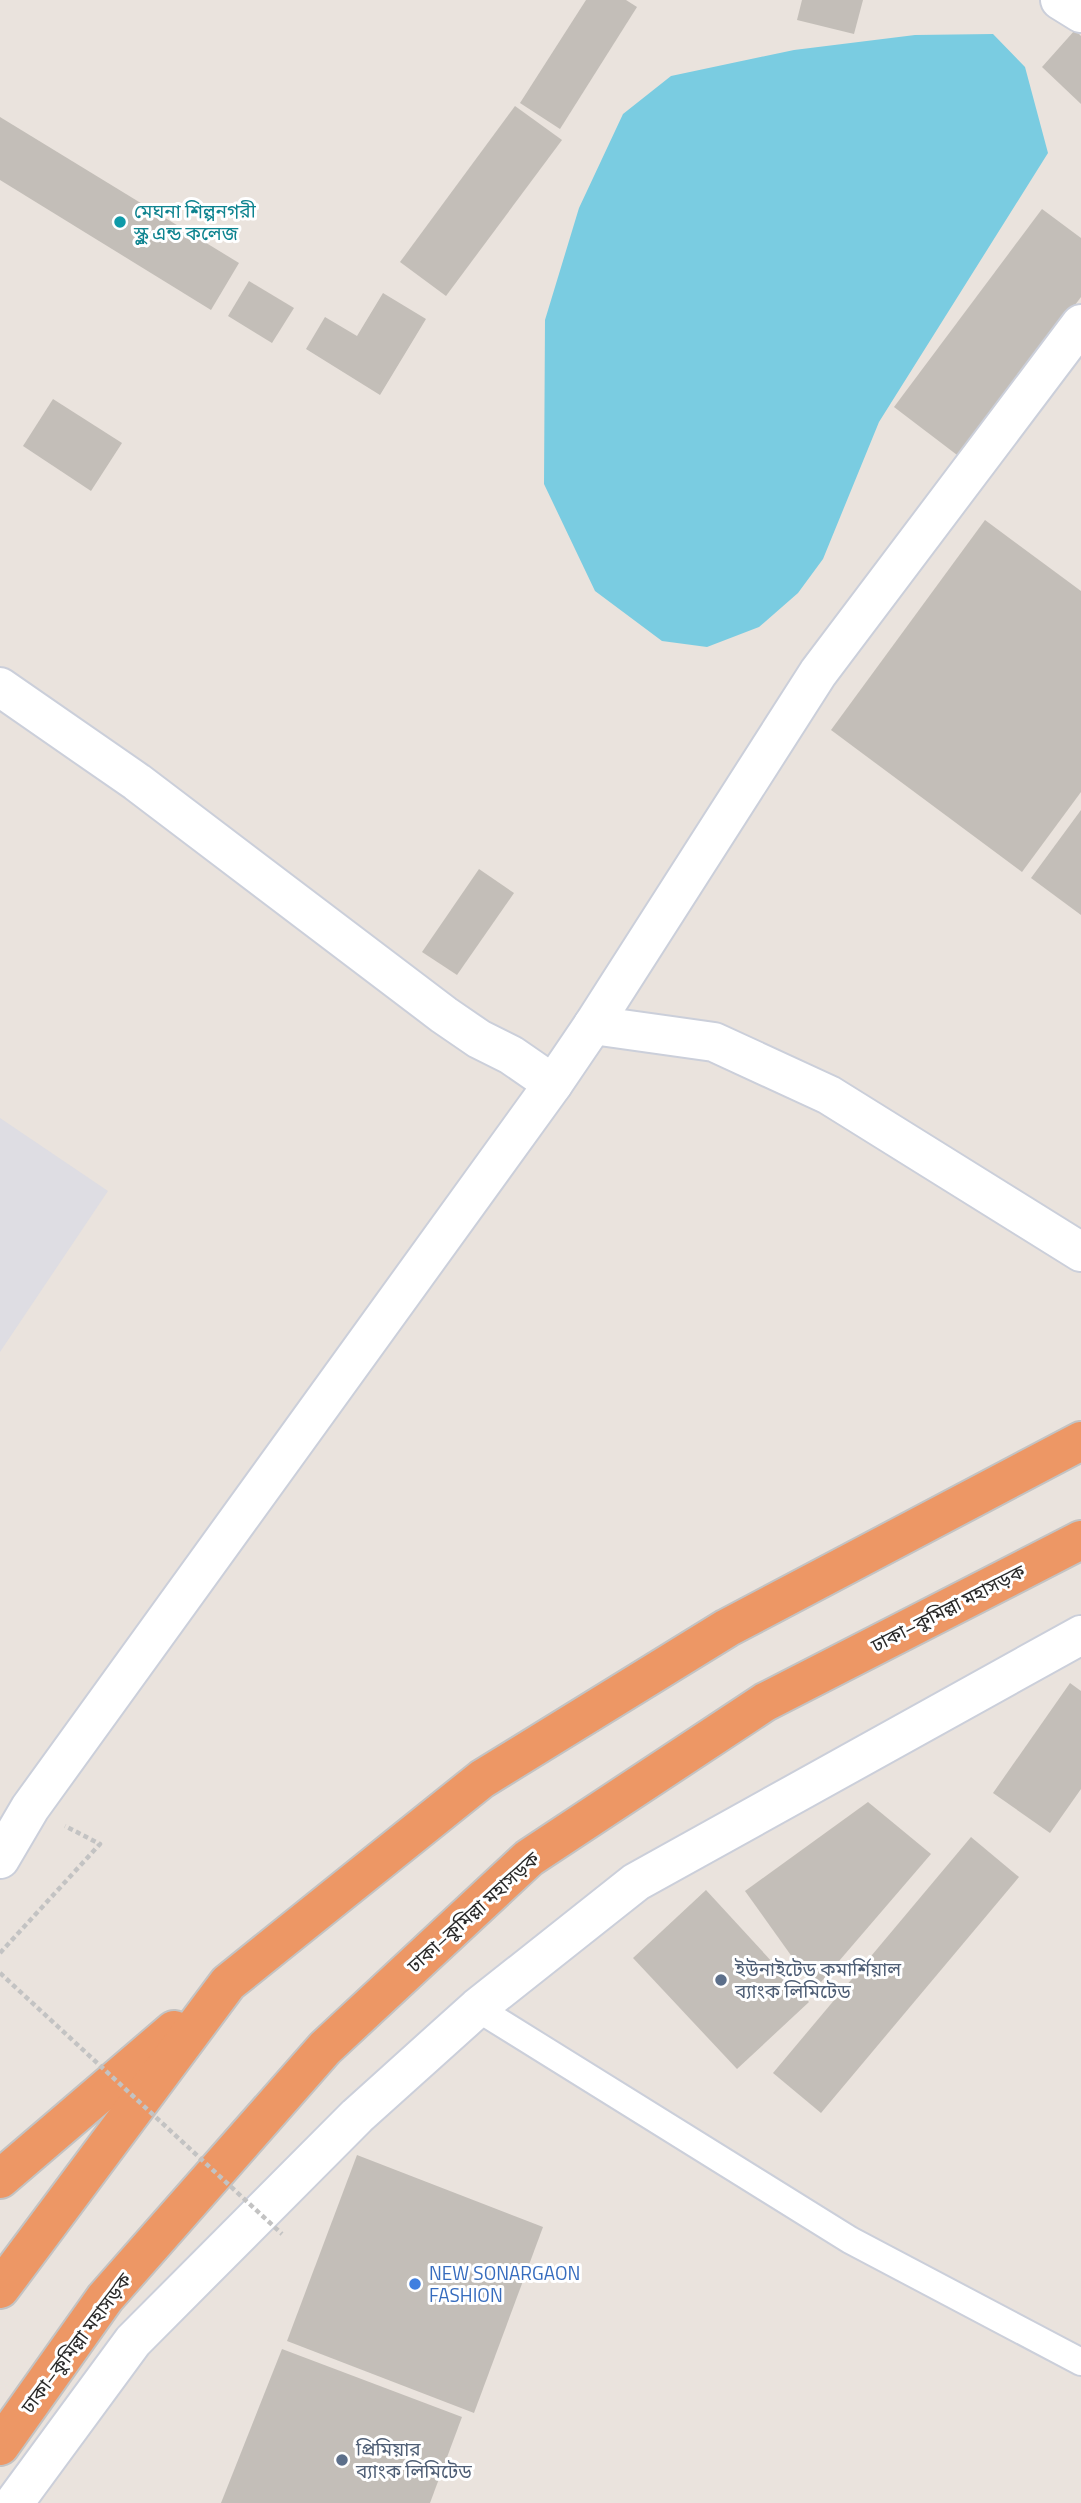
<svg xmlns="http://www.w3.org/2000/svg" width="1081" height="2503" font-family="'Titillium Web','Noto Sans Bengali',sans-serif">
<rect width="100%" height="100%" fill="#eae3dd"/>
<polygon fill="#dedde3" points="0,1118 108,1191 0,1352"/>
<polygon fill="#7acce1" points="993,34 1025,67 1048,153 879,422 823,559 798,593 759,627 707,647 662,641 595,591 544,484 545,320 579,208 623,114 671,76 794,50 915,35"/>
<g fill="#c3beb8">
<polygon points="586,0 626,0 637,7 560,129 520,103"/>
<polygon points="802,0 863,0 854,34 797,20"/>
<polygon points="1075,30 1081,36 1081,104 1042,67"/>
<polygon points="515,106 562,140 446,296 400,262"/>
<polygon points="0,117 239,263 211,310 0,180"/>
<polygon points="1042,209 1081,238 1081,297 961,458 894,407"/>
<polygon points="249,281 294,308 272,343 228,316"/>
<polygon points="383,293 426,319 380,395 306,349 325,317 357,336"/>
<polygon points="53,399 122,443 91,491 23,446"/>
<polygon points="985,520 1081,591 1081,792 1022,872 831,730"/>
<polygon points="1081,810 1081,915 1031,878"/>
<polygon points="479,869 514,893 457,975 422,952"/>
<polygon points="1070,1683 1081,1691 1081,1789 1050,1833 993,1793"/>
<polygon points="868,1802 931,1854 815,1989 745,1891"/>
<polygon points="971,1837 1019,1877 821,2113 773,2073"/>
<polygon points="706,1890 809,2002 737,2069 633,1958"/>
<polygon points="357,2155 543,2227 474,2413 287,2341"/>
<polygon points="282,2349 462,2417 430,2503 221,2503"/>
</g>
<g fill="none" stroke-linecap="round" stroke-linejoin="round">
<defs>
<polyline id="lane" points="477,2008 850,2240 1081,2362"/>
<g id="street">
<polyline points="1060,0 1081,13"/>
<polyline points="0,687 137,782 444,1015 479,1039 511,1055 553,1084"/>
<polyline points="593,1025 818,673 1081,324"/>
</g>
<g id="secondary">
<polyline points="0,1859 30,1808 553,1084 593,1025 714,1042 829,1095 1081,1252"/>
<polyline points="14,2503 133,2341 357,2116 477,2008 636,1882 1081,1635"/>
</g>
<g id="highway">
<polyline points="0,2179 174,2030"/>
<polyline points="0,2289 228,1983 482,1779 727,1628 1081,1441"/>
<polyline points="0,2446 105,2298 325,2048 529,1858 765,1702 1081,1540"/>
</g>
</defs>
<use href="#lane" stroke="#cbcfda" stroke-width="30"/>
<use href="#street" stroke="#cbcfda" stroke-width="42"/>
<use href="#secondary" stroke="#cbcfda" stroke-width="42"/>
<use href="#highway" stroke="#c3c3c3" stroke-width="42"/>
<polyline stroke="#c3c3c3" stroke-width="4.5" stroke-dasharray="5 3.5" stroke-linecap="butt" points="0,1953 100,1844 65,1826"/>
<use href="#lane" stroke="#fff" stroke-width="26"/>
<use href="#street" stroke="#fff" stroke-width="38"/>
<use href="#secondary" stroke="#fff" stroke-width="38"/>
<use href="#highway" stroke="#ed9765" stroke-width="38"/>
<polyline stroke="#c3c3c3" stroke-width="4.5" stroke-dasharray="5 3.5" stroke-linecap="butt" points="0,1973 282,2234"/>
</g>
<circle fill="#0f9aa8" stroke="#fff" stroke-width="2.5" cx="120" cy="222" r="7"/>
<g fill="#5c6f8a" stroke="#fff" stroke-width="2.5">
<circle cx="721" cy="1980" r="7"/>
<circle cx="342" cy="2460" r="7"/>
</g>
<circle fill="#3f7fe0" stroke="#fff" stroke-width="2.5" cx="415" cy="2284" r="7"/>
<g text-anchor="middle" stroke-width="6" stroke-linejoin="round" paint-order="stroke">
<g font-size="19" fill="#0d838f" stroke="#fff" text-anchor="start">
<text x="134" y="218">মেঘনা শিল্পনগরী<tspan x="134" dy="22">স্কুল এন্ড কলেজ</tspan></text>
</g>
<g font-size="19" fill="#292929" stroke="#fff">
<text transform="translate(948 1608) rotate(-27)" y="7">ঢাকা–কুমিল্লা মহাসড়ক</text>
<text transform="translate(473 1912) rotate(-42)" y="7">ঢাকা–কুমিল্লা মহাসড়ক</text>
<text transform="translate(76 2343) rotate(-53)" y="7">ঢাকা–কুমিল্লা মহাসড়ক</text>
</g>
<g font-size="19" fill="#4e5e75" stroke="#fff" text-anchor="start">
<text x="735" y="1976">ইউনাইটেড কমার্শিয়াল<tspan x="735" dy="22">ব্যাংক লিমিটেড</tspan></text>
<text x="356" y="2456">প্রিমিয়ার<tspan x="356" dy="22">ব্যাংক লিমিটেড</tspan></text>
</g>
<g font-size="19" fill="#366cbe" stroke="#fff" text-anchor="start">
<text x="429" y="2280">NEW SONARGAON<tspan x="429" dy="22">FASHION</tspan></text>
</g>
</g>
</svg>
